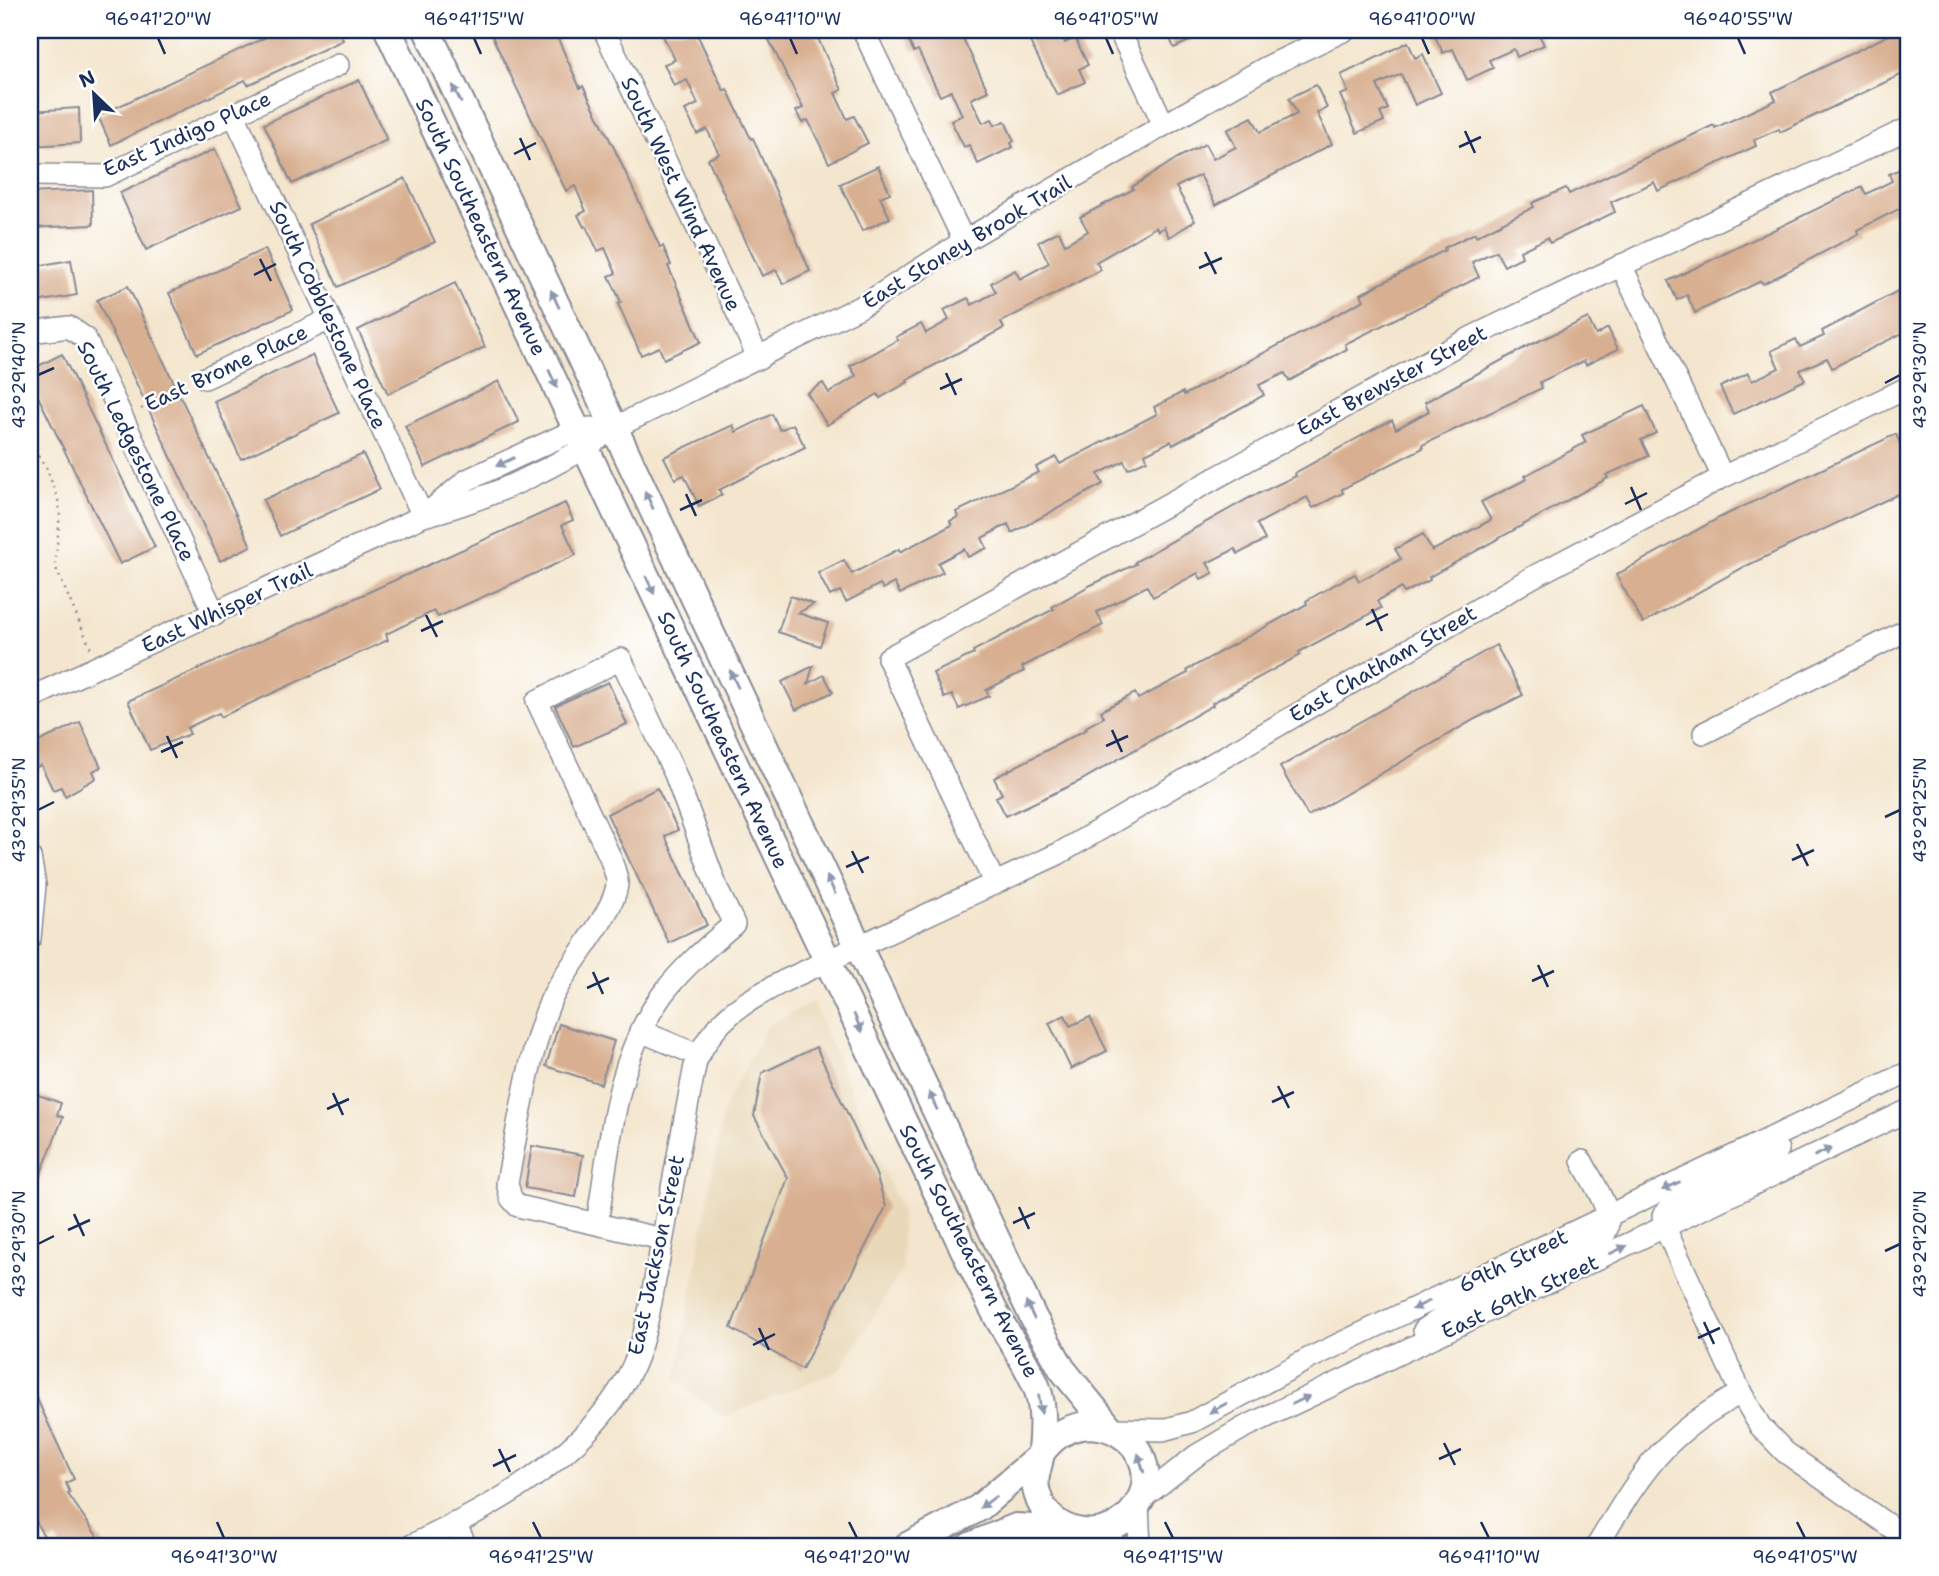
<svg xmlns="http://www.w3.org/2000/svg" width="1939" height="1576" font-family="'Shantell Sans',sans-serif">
<rect width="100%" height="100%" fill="#fff"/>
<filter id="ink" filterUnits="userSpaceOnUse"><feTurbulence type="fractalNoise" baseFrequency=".0143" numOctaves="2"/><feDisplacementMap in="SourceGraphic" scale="14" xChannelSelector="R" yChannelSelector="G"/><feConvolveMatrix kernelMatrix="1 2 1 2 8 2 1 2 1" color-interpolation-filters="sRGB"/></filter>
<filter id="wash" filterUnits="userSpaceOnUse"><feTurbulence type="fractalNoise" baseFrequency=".00686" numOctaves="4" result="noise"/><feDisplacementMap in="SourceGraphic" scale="28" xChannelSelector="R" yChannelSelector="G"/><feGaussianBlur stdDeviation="1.57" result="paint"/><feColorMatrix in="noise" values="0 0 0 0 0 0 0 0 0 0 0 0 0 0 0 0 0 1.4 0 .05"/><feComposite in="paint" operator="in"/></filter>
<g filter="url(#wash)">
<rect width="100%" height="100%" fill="#f4e6ce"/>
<polygon fill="#e9d9ba" points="813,1002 901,1211 903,1269 840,1370 722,1418 676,1380 724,1108 767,1026"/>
<path fill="#4eb6cc" stroke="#347295" stroke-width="2" d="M30 473C44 507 29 537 34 571L30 575Z"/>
<g id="blocks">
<g fill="#d8af90">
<polygon points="281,30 339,30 343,40 248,85 245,80 111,145 98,116"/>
<polygon points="489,30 554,30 580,88 583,86 615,150 660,247 663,246 671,265 668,266 701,342 664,359 659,347 641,355 618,304 621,302 609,276 616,273 605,248 598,251 586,226 584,227 578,215 586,211 575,186 566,191"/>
<polygon points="660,30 695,30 724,91 727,89 751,139 753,138 810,271 783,284 776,270 762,276 708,159 719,154 707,129 697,134 685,110 698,104 687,80 674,86 664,64 675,60"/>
<polygon points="764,30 799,30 802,35 814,30 842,90 835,93 847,119 854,116 868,143 829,163 808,120 802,123 796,111 803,108"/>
<polygon points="903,30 959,30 988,91 971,99 983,123 992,119 995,125 1005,121 1014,141 1011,143 1013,147 978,164 969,145 964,147 951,121 962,115 951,91 940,96 918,50 914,52"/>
<polygon points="1024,30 1059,30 1065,43 1075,38 1088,65 1079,69 1085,82 1057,95"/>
<polygon points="1166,30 1213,30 1174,48"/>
<polygon points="1432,30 1537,30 1544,45 1517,57 1514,49 1489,60 1493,68 1467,80 1453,49 1443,53"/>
<polygon points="1899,30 1909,30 1909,71 1780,132 1779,129 1754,140 1756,146 1658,191 1654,182 1640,189 1611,202 1615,212 1550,243 1547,238 1520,251 1522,257 1504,266 1496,251 1472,262 1479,277 1345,344 1347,349 1289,381 1285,373 1259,385 1264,395 1173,445 1171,441 1145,454 1147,460 1128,469 1124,461 1098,474 1103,484 1012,533 1008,524 982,538 987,548 968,557 964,549 938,563 943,572 924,582 900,594 894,583 883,589 880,584 846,602 840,591 830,596 818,573 844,560 852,574 899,549 900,552 952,525 950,521 958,517 956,512 1039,472 1036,467 1056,457 1060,464 1157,414 1154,407 1183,392 1184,395 1364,300 1361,294 1445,250 1444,248 1475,233 1476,236 1534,207 1532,203 1566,188 1569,194 1714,125 1715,128 1776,100 1772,92"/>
<polygon points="1408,42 1415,58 1423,54 1441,93 1415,105 1401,74 1377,85 1388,109 1380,113 1384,121 1357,133 1340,95 1348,92 1341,75"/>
<polygon points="359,80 387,140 292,184 264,124"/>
<polygon points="1316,85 1327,108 1317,113 1332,144 1216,205 1200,175 1176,187 1195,221 1169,237 1164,227 1158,231 1156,227 1096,262 1101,270 1001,322 1004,328 907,380 908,382 880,398 878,394 827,425 807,393 823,383 829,393 856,376 850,366 898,340 896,337 921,324 926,333 949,320 944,310 968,298 972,305 996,292 991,283 1015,270 1020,279 1049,263 1038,242 1059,231 1065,244 1088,231 1080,217 1134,189 1132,187 1179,157 1205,144 1213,159 1236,147 1227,130 1252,117 1260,132 1297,114 1289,98"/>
<polygon points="79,108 80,143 30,146 30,111"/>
<polygon points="215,149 242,206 146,250 120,193"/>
<polygon points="1909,165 1909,204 1857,230 1858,234 1763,284 1761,281 1695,313 1687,295 1677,300 1668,281 1862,187 1866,194 1892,181 1889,174"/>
<polygon points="878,166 890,193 880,197 890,218 862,231 840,184"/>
<polygon points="405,178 435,242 338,287 309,224"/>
<polygon points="92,190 93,225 30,228 30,193"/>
<polygon points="265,249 293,310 197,354 169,293"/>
<polygon points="71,260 77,295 30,303 30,267"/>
<polygon points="455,283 485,347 388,394 358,330"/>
<polygon points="1909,285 1909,330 1832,368 1827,358 1800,370 1805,380 1733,414 1720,387 1748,373 1752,381 1779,368 1771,351 1796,339 1800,347 1824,336 1822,331"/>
<polygon points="128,286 251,546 220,561 97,300"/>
<polygon points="1588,318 1596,335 1608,328 1618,349 1586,365 1584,361 1540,382 1542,388 1422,445 1423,448 1342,489 1343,493 1313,508 1307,497 1257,524 1265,540 1238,554 1235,549 1207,563 1213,573 1201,579 1198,573 1153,597 1147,586 1097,612 1103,625 1022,667 1024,671 986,690 989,696 959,709 952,695 944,698 933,673 974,654 973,651 1054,609 1052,607 1089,586 1136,564 1135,562 1249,498 1296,476 1295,473 1374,429 1392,420 1396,429 1429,411 1425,402 1528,346"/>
<polygon points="62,354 155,547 120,564 30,380 30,370"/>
<polygon points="312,355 339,413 241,459 214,401"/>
<polygon points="499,381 519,422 425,467 405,426"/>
<polygon points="1644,406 1656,433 1641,440 1649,456 1606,475 1608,478 1429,577 1430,580 1404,593 1401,588 1377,601 1381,608 1299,652 1300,655 1212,703 1213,705 1080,781 1006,816 996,797 1002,794 994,778 1087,729 1086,727 1104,717 1101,711 1135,693 1138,699 1188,673 1187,670 1307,604 1306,601 1343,580 1355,574 1359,581 1401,559 1395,549 1423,534 1432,551 1491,520 1481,502 1527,479 1525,476 1586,442 1582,435"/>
<polygon points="772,414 780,430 793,424 805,447 719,490 722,495 699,506 684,475 675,479 664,457 733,425 736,432"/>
<polygon points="1896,434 1909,463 1909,489 1744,567 1643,623 1616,575 1719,518"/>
<polygon points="363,454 380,489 280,536 263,500"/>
<polygon points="565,503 573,520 562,525 576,555 438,617 434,611 386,634 388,640 221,717 219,713 212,716 187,728 190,734 150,750 128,701"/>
<polygon points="790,596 814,604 798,613 828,623 820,646 778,632"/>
<polygon points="1496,645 1523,695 1475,719 1308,816 1280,767"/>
<polygon points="813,666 808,684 824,675 833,692 796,710 782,682"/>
<polygon points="608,682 627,724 574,747 555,706"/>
<polygon points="80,722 101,767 93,771 96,778 65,796 61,787 53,790 41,765 30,770 30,746"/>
<polygon points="657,788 678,830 665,836 707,925 669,943 607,814"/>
<polygon points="1065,1015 1070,1026 1090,1017 1107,1051 1071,1069 1049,1023"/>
<polygon points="559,1024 614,1041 601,1084 546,1066"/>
<polygon points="816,1047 876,1174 886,1207 802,1369 731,1328 788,1178 754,1116 762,1073"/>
<polygon points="30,1092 61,1103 57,1115 63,1117 31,1199"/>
<polygon points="532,1146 583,1155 576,1197 525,1188"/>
<polygon points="30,1384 74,1479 66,1483 70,1493 68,1494 104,1546 60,1546 56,1539 49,1543 39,1528 30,1505"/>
</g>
</g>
</g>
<g filter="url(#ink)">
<use href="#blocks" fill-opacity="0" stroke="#888a96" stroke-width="2"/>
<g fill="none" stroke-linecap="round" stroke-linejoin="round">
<defs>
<g id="minor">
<polyline points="604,30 759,359"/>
<polyline points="863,30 964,241"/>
<polyline points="1119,30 1164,125"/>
<polyline points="234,115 423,516"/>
<polyline points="30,175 105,176 338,65"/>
<polyline points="1621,265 1723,477"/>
<polyline points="30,332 69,327 85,338 215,615"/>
<polyline points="205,378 330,319"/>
<polyline points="425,515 467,480 577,429 592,428"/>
<path d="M30 698 423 516C490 499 559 467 616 427L862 306 964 241 1164 125 1267 67 1345 30"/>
<polyline points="1704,733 1909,629"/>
<polyline points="30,857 35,885 30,938"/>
<polyline points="995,884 888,658 1474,336 1909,128"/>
<polyline points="640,1031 698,1055"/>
<polyline points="1778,1150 1675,1202 1663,1216 1665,1228 1741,1393 1760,1426 1785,1452 1909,1540"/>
<path d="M597 1224C610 1145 614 1062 662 995 682 968 708 946 734 924L718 891 675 774 621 659 537 701 610 857C612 865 617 874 617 882 618 910 562 971 550 1002 527 1059 519 1123 507 1183L511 1198 518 1206 662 1239"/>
<path d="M1424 1330 1452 1311 1604 1235C1618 1215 1591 1181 1582 1161"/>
<polyline points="1114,1429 1163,1430 1192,1422 1310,1358 1909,1072"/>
<polyline points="1140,1500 1197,1455 1243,1428 1909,1110"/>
<polyline points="1138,1505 1140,1546"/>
<polyline points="455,1523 466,1546"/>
<path d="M410 1546C491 1508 584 1458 628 1376 647 1341 651 1297 659 1259 671 1193 683 1127 696 1061 716 1017 743 1003 784 981L1058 854 1531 578 1723 477 1909 387"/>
<path d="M1597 1546C1642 1472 1662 1435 1741 1393"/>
</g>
<g id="major">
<path d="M388 30 942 1203C960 1241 978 1280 998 1318 1011 1341 1027 1363 1037 1388 1044 1406 1043 1431 1041 1451 1040 1466 1032 1477 1037 1493 1049 1539 1111 1546 1136 1507 1175 1448 1086 1389 1041 1453"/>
<polyline points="427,30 1033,1317 1062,1369 1109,1427"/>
<polyline points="907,1546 979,1508 1039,1457"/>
<polyline points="970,1546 1016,1527 1069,1530"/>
</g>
</defs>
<use href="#minor" stroke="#888a96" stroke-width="24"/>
<use href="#major" stroke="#888a96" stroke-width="30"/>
<g stroke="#888a96" stroke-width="2.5" stroke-dasharray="2 5" stroke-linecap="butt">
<polyline points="141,409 188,386"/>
<polyline points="30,444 47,469 58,500 60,513 55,566 91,649"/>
</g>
<use href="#minor" stroke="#fff" stroke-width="21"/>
<use href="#major" stroke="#fff" stroke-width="26"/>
</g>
<defs><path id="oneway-solid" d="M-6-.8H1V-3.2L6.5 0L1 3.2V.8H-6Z" transform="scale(1.75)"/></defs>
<g fill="#8d97ae">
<use href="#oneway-solid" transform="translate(457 94) rotate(-115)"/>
<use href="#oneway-solid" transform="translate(555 299) rotate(-115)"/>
<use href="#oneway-solid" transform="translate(553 379) rotate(65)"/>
<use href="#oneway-solid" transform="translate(505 462) rotate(155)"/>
<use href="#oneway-solid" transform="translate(649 500) rotate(-115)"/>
<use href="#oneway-solid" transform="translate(650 585) rotate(65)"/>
<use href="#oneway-solid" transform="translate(734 679) rotate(-115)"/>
<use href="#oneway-solid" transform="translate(831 885) rotate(-115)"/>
<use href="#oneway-solid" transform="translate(858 1023) rotate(66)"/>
<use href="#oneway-solid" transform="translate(933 1101) rotate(-115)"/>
<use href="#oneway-solid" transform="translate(1823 1152) rotate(-26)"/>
<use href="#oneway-solid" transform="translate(1671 1186) rotate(155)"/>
<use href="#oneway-solid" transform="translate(1618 1250) rotate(-25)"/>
<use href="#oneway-solid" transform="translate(1421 1305) rotate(154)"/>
<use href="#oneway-solid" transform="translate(1030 1310) rotate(-115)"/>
<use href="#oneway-solid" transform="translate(1301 1400) rotate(-25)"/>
<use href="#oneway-solid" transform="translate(1040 1404) rotate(82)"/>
<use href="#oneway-solid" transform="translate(1218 1408) rotate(151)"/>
<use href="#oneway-solid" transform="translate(1141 1463) rotate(-107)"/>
<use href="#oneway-solid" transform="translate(988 1502) rotate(144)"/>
</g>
</g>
<path fill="none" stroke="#1b2f5e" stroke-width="2.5" d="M158 38 165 54M474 38 481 54M790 38 797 54M1106 38 1113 54M1422 38 1429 54M1738 38 1745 54M1465 131 1475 153M520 138 530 160M1459 147 1481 137M514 154 536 143M1205 252 1216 274M260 259 271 281M1199 268 1222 258M254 275 276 264M946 373 956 395M38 375 54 368M1885 383 1900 375M940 389 962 379M1631 487 1641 510M686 494 696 516M1625 504 1647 493M680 510 702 500M1372 609 1382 631M426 615 437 637M1366 625 1388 614M421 631 443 621M1112 730 1122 752M167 736 177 758M1106 746 1128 736M161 752 183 742M38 810 54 802M1885 817 1900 810M1797 844 1808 866M852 851 863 873M1792 860 1814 850M846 867 869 857M1538 965 1548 987M593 972 603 994M1532 981 1554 971M587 988 609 978M1278 1086 1289 1108M333 1093 343 1115M1272 1102 1294 1092M327 1109 349 1099M1019 1207 1029 1229M74 1214 84 1236M1013 1223 1035 1213M68 1230 90 1220M38 1244 54 1236M1885 1251 1900 1244M1704 1322 1714 1344M759 1328 769 1350M1698 1338 1720 1328M753 1345 775 1334M1444 1443 1455 1465M499 1449 510 1472M1439 1459 1461 1449M493 1466 516 1455M217 1522 224 1538M533 1522 541 1538M849 1522 857 1538M1165 1522 1173 1538M1481 1522 1489 1538M1797 1522 1805 1538"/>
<g text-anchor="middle" stroke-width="5" stroke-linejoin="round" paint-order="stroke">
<g font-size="21" fill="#1b2f5e" stroke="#fff">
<text transform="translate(187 134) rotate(-24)" y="7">East Indigo Place</text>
<text transform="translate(681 194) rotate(65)" y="7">South West Wind Avenue</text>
<text transform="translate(481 227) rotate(65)" y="7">South Southeastern Avenue</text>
<text transform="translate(967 242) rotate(-31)" y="7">East Stoney Brook Trail</text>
<text transform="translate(328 315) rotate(65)" y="7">South Cobblestone Place</text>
<text transform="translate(226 368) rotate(-25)" y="7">East Brome Place</text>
<text transform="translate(1392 381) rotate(-28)" y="7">East Brewster Street</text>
<text transform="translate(136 451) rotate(64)" y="7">South Ledgestone Place</text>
<text transform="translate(227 608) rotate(-25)" y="7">East Whisper Trail</text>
<text transform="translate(1383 664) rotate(-30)" y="7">East Chatham Street</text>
<text transform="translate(723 740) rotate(65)" y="7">South Southeastern Avenue</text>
<text transform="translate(969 1251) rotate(63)" y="7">South Southeastern Avenue</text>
<text transform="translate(656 1255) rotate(-78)" y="7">East Jackson Street</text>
<text transform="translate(1513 1261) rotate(-26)" y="7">69th Street</text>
<text transform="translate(1520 1297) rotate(-25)" y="7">East 69th Street</text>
</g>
</g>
<rect width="1939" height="1576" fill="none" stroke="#fff" stroke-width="77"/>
<g transform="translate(94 94) rotate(335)" stroke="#ffffff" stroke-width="5" paint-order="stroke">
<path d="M0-5L12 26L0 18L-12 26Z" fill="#1b2f5e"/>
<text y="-10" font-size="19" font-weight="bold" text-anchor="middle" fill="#1b2f5e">N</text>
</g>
<rect x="38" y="38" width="1862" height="1500" fill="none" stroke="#1b2f5e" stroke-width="2.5"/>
<g font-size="18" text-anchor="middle" fill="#1b2f5e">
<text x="158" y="25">96°41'20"W</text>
<text x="474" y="25">96°41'15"W</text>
<text x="790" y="25">96°41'10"W</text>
<text x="1106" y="25">96°41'05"W</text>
<text x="1422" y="25">96°41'00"W</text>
<text x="1738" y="25">96°40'55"W</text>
<text transform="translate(1920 375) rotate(-90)" y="6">43°29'30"N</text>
<text transform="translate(19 375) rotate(-90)" y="6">43°29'40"N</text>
<text transform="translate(1920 810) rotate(-90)" y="6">43°29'25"N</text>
<text transform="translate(19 810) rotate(-90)" y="6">43°29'35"N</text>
<text transform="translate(1920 1244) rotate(-90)" y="6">43°29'20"N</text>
<text transform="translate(19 1244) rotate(-90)" y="6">43°29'30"N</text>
<text x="224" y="1563">96°41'30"W</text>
<text x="541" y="1563">96°41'25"W</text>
<text x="857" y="1563">96°41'20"W</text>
<text x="1173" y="1563">96°41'15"W</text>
<text x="1489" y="1563">96°41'10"W</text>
<text x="1805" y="1563">96°41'05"W</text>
</g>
</svg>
